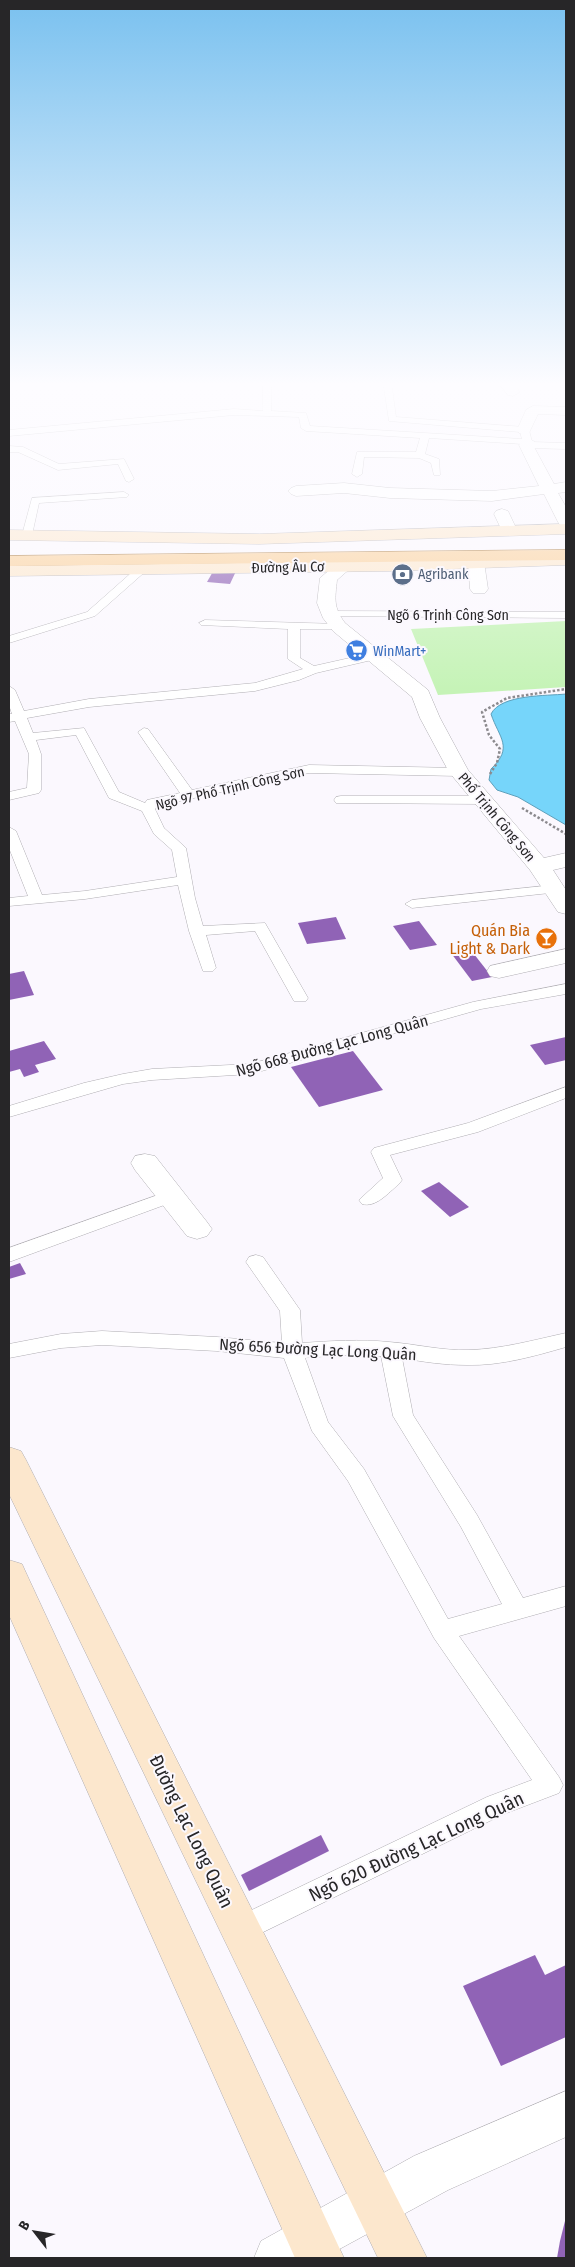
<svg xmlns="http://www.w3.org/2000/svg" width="575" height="2267" font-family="'Fira Sans Condensed',sans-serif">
<rect width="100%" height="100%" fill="#fbf8fe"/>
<polygon fill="#c4f3b5" points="566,621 566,687 438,695 411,629"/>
<path fill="#76d5fa" stroke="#5ea0bb" d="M566 694V825L518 797 497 790 489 780 491 769C514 747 499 738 491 714 501 694 547 696 566 694Z"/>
<g fill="#9063b6">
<polygon points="215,568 237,569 230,584 207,582"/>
<polygon points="336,917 346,939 307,944 298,923"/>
<polygon points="419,921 437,945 410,950 393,926"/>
<polygon points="470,949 492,977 472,981 451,953"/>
<polygon points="24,971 34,995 9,1000 9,974"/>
<polygon points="566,1037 566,1060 545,1065 530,1045"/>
<polygon points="44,1041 56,1059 35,1065 39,1072 24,1077 20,1069 9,1072 9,1051"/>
<polygon points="353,1051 383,1090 319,1107 291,1067"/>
<polygon points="439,1182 469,1207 450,1217 421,1191"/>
<polygon points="20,1263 26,1274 9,1279 9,1267"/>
<polygon points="321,1835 329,1851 249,1891 241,1875"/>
<polygon points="535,1955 545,1975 566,1965 566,2037 501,2066 463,1986"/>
<polygon points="566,2217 566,2258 557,2258 560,2241"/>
</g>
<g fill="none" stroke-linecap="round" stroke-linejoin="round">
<defs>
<g id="lane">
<polygon points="263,381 271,381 271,411 306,413 310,426 522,439 520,432 389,421 383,381 391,381 396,417 524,427 529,430 532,442 566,443 566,449 526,448 522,444 429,438 425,454 439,459 440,475 434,475 431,463 419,458 364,457 362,474 357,477 352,474 357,452 416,452 420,438 306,431 301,428 299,417 234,415 9,436 9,430 234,409 263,411"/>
<polygon points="9,446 23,447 59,464 124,459 134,479 129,482 126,481 118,464 58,470 18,452 9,452"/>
<polygon points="124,492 129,495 127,497 39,503 32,535 27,538 22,535 32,498"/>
<polygon points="143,565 148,568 147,570 95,616 9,643 9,636 87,612 139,566"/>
<polygon points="329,611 566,612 566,618 325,616 323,614 325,612"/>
<polygon points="205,620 339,624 345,627 343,629 300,629 300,658 314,666 372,653 378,657 376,659 316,673 299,680 255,691 89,707 27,718 33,733 84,728 119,792 145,803 147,800 180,793 138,732 144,728 148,729 192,790 309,765 459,768 466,772 459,776 309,773 157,806 155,809 164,828 186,848 195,898 203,926 265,923 308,998 306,1001 294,1001 255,931 206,935 216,968 213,971 203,971 189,931 178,885 85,899 9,906 9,898 28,896 9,848 9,827 16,831 42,895 85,891 177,877 172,850 154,834 142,811 109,798 76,735 36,740 41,754 41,790 39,793 9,800 9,792 27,788 29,754 15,721 9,722 9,714 12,714 9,705 9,686 15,690 24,711 89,699 255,683 303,669 288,659 288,629 201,625 199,623"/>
<polygon points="341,796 484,796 491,800 484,804 336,803 334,800 336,797"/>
<polygon points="554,885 561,889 559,892 412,908 405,904 412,900"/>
<polygon points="566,984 566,994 481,1009 251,1074 152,1080 123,1084 9,1117 9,1106 84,1083 123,1074 152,1069 250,1064 473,1002"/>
<path d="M566 1087V1098L478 1132 390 1155 402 1180 399 1184C388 1193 376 1208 362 1204L359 1200 383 1178 371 1152 374 1148 468 1123Z"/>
<polygon points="172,1190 178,1192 181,1196 178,1200 9,1262 9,1248"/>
<path d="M256 1255 263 1257 300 1310 302 1343C331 1341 360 1339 389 1342 416 1344 442 1351 469 1350 502 1349 534 1340 566 1333V1347C535 1356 500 1366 467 1365 445 1365 424 1362 402 1358L413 1415 477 1515 523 1598 566 1586V1606L459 1636 559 1777 563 1785 559 1793 504 1814 241 1943 231 1940 227 1930 231 1920 487 1797 532 1780 434 1638 348 1481 312 1431 284 1358 217 1351 102 1345 61 1348 9 1358V1344L61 1334 102 1331 217 1337 282 1343 280 1311 246 1262 249 1257ZM346 1355 381 1356 393 1416 461 1527 502 1604 448 1619 364 1469 328 1422 305 1358Z"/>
</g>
<g id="street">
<polygon points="497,381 511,381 520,392 513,396 508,395"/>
<polygon points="533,406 566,407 566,415 538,414 529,433 519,433 517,430 526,410"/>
<polygon points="528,438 535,442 533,445 554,484 566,482 566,492 558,493 566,507 566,527 560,525 558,522 544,494 492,501 390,498 344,493 296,496 291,494 288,491 291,488 296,486 344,483 390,488 492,491 539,486 519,445 523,439"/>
<polygon points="502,509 508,511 517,530 515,533 503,533 494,514 496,511"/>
<polygon points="476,557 482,558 484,562 488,589 485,593 473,593 470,589 468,562 470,558"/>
<path d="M345 561 351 562 353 566 337 580C335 599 333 607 345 623L428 690 440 718 468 770 544 858 566 853V867L553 870 566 890V914L558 912 530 870 449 772 420 718 412 697 333 631 323 618 317 603 320 578 339 562Z"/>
<polygon points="566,949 566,963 499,978 490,976 487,971 490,966"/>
<polygon points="145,1154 155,1156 207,1222 212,1229 207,1236 197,1239 187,1236 135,1170 131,1163 135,1156"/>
<polygon points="566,2091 566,2137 448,2190 323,2258 254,2258 261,2241 414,2156"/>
</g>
<g id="secondary">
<polygon points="566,524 566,534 259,544 9,540 9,530 259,534"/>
<polygon points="566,555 566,565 392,571 9,576 9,566 392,561"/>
<polygon points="9,1447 21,1451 26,1460 427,2258 378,2258 9,1494"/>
<polygon points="9,1560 22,1564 27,1575 344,2258 295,2258 9,1615"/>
</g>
<polygon id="primary" points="566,550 566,560 9,566 9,556"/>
</defs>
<use href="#lane" stroke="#b0aeb3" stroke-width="1"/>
<use href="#street" stroke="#b0aeb3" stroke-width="1"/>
<use href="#secondary" stroke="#b0aeb3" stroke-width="1"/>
<use href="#primary" stroke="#ae8047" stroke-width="1"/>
<g stroke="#8c8a8e" stroke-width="2.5" stroke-dasharray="2.5 2" stroke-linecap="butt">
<polyline points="490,774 497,763 500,749 489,735 482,712 507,698 566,689"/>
<polyline points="522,808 566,834"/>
</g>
<use href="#lane" fill="#fff" fill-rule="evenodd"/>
<use href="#street" fill="#fff" fill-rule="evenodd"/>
<use href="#secondary" fill="#fce7cd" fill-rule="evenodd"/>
<use href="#primary" fill="#fad09b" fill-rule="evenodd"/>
</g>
<linearGradient id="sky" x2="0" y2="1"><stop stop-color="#7ac1ef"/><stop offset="0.55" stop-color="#fdfcff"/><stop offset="1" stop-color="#fdfcff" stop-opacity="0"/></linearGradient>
<rect width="575" height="698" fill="url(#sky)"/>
<defs>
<symbol id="bank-disc" viewBox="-11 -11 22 22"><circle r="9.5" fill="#5c6f8a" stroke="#fbf8fe"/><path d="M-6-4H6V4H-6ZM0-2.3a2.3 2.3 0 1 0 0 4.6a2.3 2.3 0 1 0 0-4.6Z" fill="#fff"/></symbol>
<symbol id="supermarket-disc" viewBox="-11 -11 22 22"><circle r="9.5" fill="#3f7fe0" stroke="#fbf8fe"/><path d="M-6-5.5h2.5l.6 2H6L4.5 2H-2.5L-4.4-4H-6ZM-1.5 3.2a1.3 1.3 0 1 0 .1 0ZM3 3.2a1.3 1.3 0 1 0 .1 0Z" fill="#fff"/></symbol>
<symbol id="bar-disc" viewBox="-11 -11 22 22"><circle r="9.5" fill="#e8710a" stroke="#fbf8fe"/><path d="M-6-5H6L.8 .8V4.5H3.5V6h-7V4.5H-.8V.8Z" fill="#fff"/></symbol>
</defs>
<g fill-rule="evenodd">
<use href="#bank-disc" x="390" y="562" width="25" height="25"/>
<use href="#supermarket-disc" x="344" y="638" width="25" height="25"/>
<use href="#bar-disc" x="534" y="926" width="25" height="25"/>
</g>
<g text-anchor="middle" stroke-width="4" stroke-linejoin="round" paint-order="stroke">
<g font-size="14" fill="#272628" stroke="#fbf8fe">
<text transform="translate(288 567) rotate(-1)" y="5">Đường Âu Cơ</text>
<text x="448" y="620">Ngõ 6 Trịnh Công Sơn</text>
<text transform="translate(230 788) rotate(-13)" y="5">Ngõ 97 Phố Trịnh Công Sơn</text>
<text transform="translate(497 817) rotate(50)" y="5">Phố Trịnh Công Sơn</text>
</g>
<g font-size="14" fill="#4e5e75" stroke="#fbf8fe" text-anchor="start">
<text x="418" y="579">Agribank</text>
</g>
<g font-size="14" fill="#366cbe" stroke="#fbf8fe" text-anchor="start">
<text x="373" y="656">WinMart+</text>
</g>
<g font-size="16" fill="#c56008" stroke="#fbf8fe" text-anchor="end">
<text x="530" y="936">Quán Bia<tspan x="530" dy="18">Light &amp; Dark</tspan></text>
</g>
<g font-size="16" fill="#272628" stroke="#fbf8fe">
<text transform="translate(332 1045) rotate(-15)" y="6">Ngõ 668 Đường Lạc Long Quân</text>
<text transform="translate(318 1349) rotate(3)" y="6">Ngõ 656 Đường Lạc Long Quân</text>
</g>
<g font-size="19" fill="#272628" stroke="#fbf8fe">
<text transform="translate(192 1831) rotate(64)" y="7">Đường Lạc Long Quân</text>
<text transform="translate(416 1846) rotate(-25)" y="7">Ngõ 620 Đường Lạc Long Quân</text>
</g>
</g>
<rect width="575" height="2267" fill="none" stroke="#272628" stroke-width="20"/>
<g transform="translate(35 2232) rotate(301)" stroke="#fbf8fe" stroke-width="4" paint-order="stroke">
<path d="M0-4L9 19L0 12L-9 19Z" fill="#272628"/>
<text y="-8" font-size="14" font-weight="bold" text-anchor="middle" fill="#272628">B</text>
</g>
</svg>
